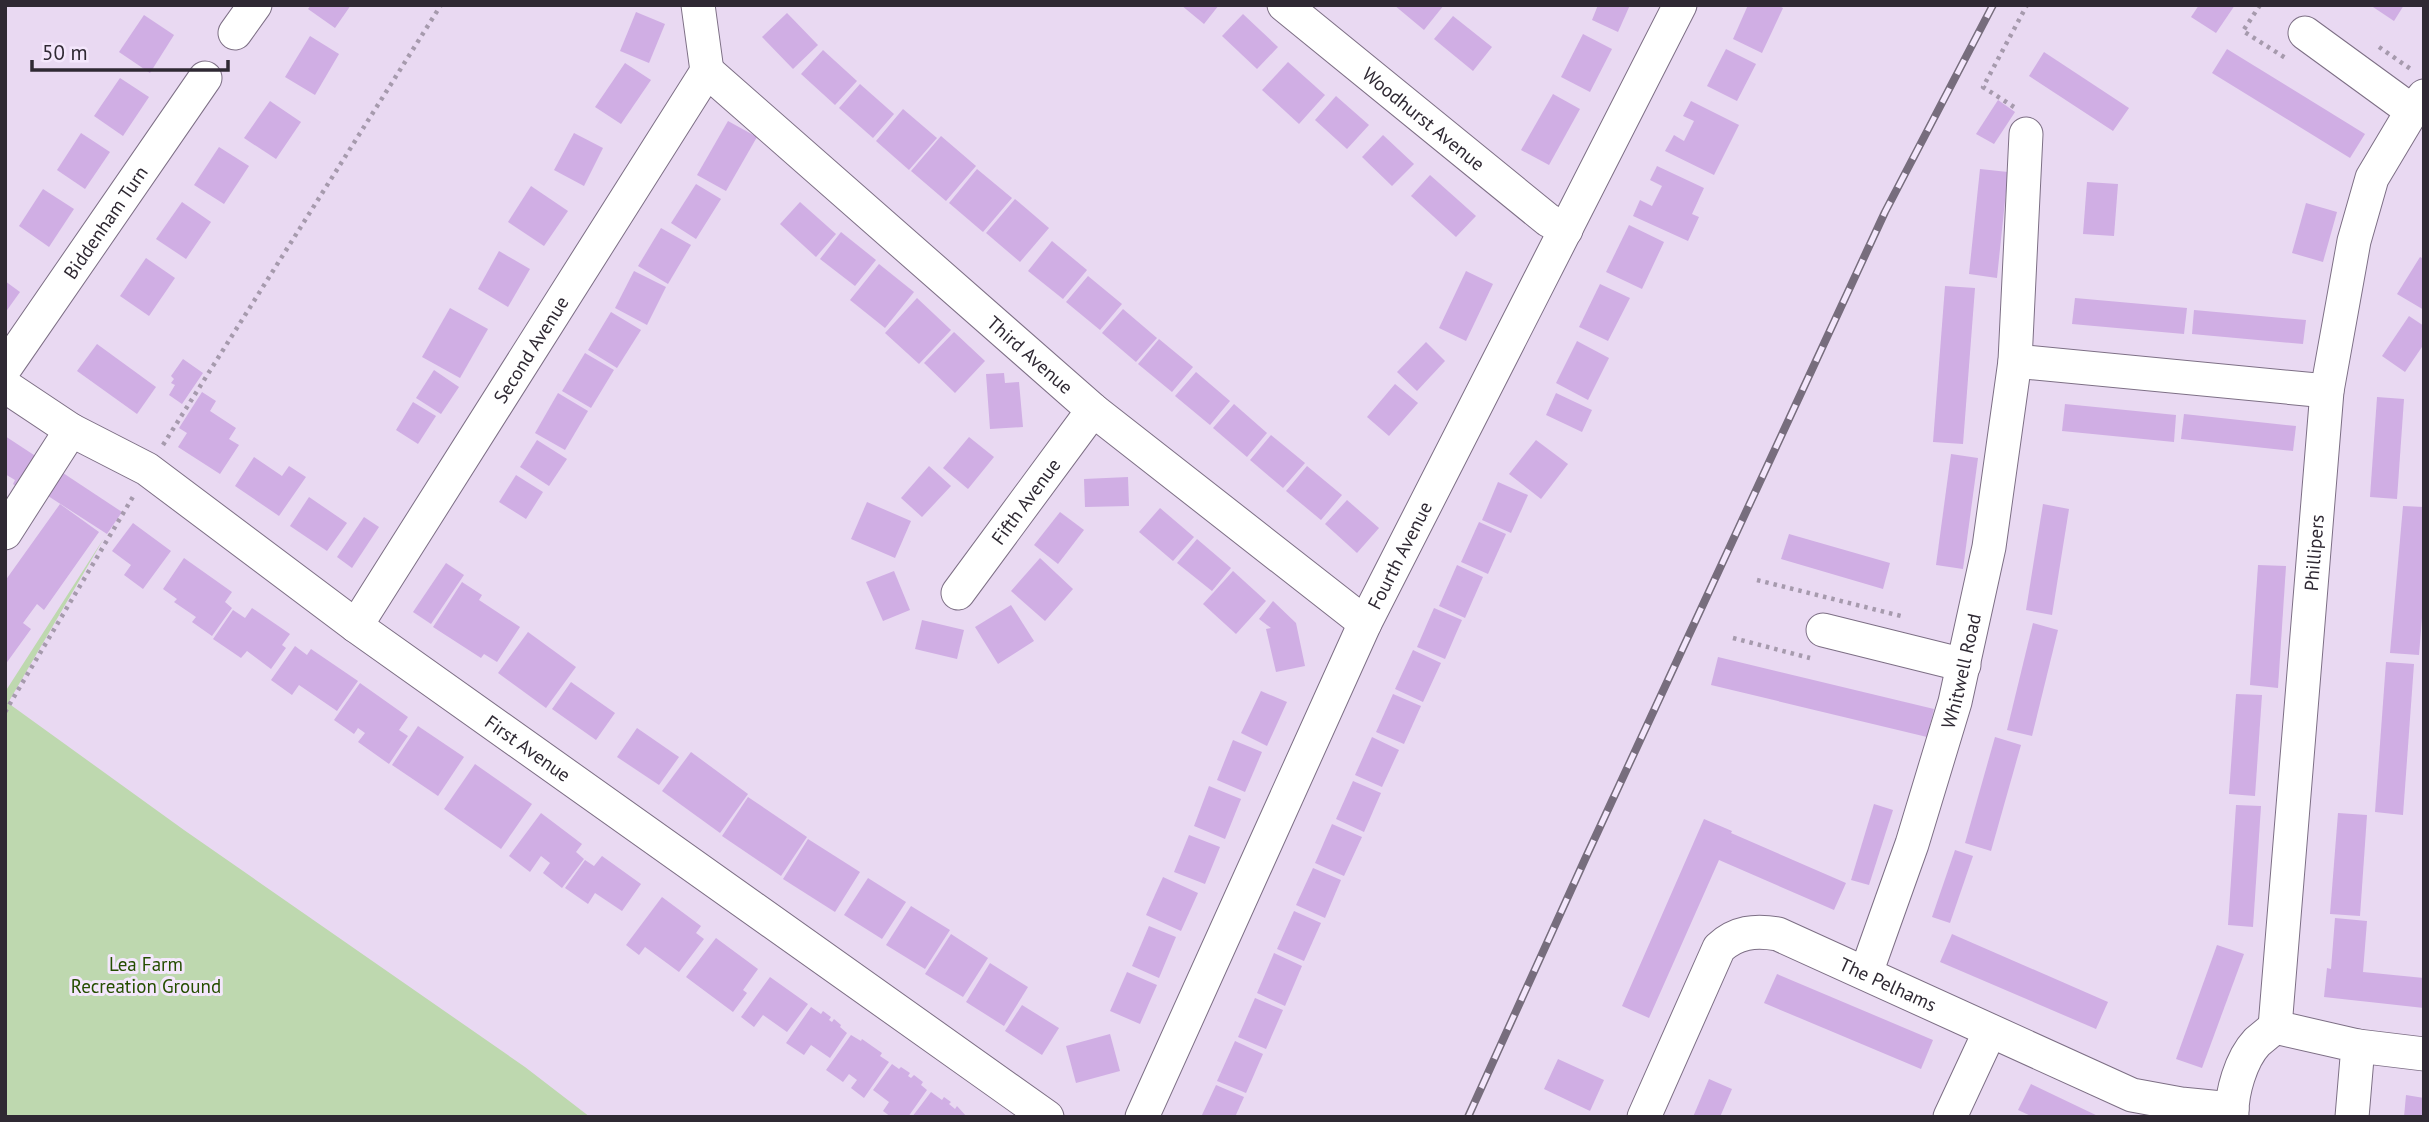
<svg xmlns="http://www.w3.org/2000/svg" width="2429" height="1122" font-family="'PT Sans',sans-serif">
<rect width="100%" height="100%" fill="#e9d9f2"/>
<polygon fill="#bed8af" points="104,538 8,703 184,830 525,1067 590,1117 5,1117 5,692"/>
<g fill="#d0aee4">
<polygon points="311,5 351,5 335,28 308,9"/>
<polygon points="1181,5 1219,5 1204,24"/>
<polygon points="1394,5 1444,5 1424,30"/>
<polygon points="1598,5 1630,5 1618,32 1592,20"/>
<polygon points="1748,5 1777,5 1783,8 1762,53 1733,39"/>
<polygon points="2199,5 2235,5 2216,33 2191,17"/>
<polygon points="2370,5 2404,5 2394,21"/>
<polygon points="636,12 665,24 649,63 620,51"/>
<polygon points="787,13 818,45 793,69 762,37"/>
<polygon points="1243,14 1278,47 1257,69 1222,36"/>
<polygon points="144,15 174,35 150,73 119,52"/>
<polygon points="1453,16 1492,47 1473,71 1434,39"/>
<polygon points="1583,34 1612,49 1590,92 1561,77"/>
<polygon points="310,36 339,54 315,95 285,77"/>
<polygon points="1726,49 1756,64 1737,101 1707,86"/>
<polygon points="2227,49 2365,134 2350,158 2212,73"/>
<polygon points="823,50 857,81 835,105 801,74"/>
<polygon points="2044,52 2129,108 2113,131 2029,76"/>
<polygon points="1288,62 1325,95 1299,124 1262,90"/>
<polygon points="625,63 651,80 621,124 595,107"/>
<polygon points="120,78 149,97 123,136 94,116"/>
<polygon points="860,84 894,114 873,138 839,108"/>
<polygon points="1553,94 1580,109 1549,165 1521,150"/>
<polygon points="1336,96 1369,125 1347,149 1315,120"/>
<polygon points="1998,100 2015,112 1994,144 1976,134"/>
<polygon points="270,101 301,122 276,159 244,138"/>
<polygon points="1691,101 1739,125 1714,175 1665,151 1674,135 1684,141 1694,121 1683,116"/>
<polygon points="903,109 937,138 909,170 876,141"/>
<polygon points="728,121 757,137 726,191 697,175"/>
<polygon points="81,133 110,152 85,189 57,170"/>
<polygon points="574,133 603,148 584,186 554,170"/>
<polygon points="1383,135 1414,164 1392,186 1362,157"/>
<polygon points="941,136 976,166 946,201 911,171"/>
<polygon points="219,147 249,166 224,204 194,185"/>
<polygon points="1657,166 1704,188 1692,214 1699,217 1688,241 1633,216 1640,200 1652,206 1662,186 1650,180"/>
<polygon points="977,169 1012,198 983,232 949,203"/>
<polygon points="1980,169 2008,172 1997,278 1969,274"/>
<polygon points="1430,175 1476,216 1456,237 1411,196"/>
<polygon points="2087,182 2118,184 2114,236 2083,234"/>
<polygon points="696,184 721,199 696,239 671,223"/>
<polygon points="531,186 568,211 544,246 508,222"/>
<polygon points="43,189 74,209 49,247 19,226"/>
<polygon points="1015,199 1049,228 1020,262 986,233"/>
<polygon points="182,202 211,222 186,259 156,239"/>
<polygon points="800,202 836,234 816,257 780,224"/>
<polygon points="2306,203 2337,212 2323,262 2292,253"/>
<polygon points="1629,225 1664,242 1642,289 1606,272"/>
<polygon points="661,228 691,245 668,284 638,266"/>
<polygon points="841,232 876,260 855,286 820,259"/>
<polygon points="1052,241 1087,270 1063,299 1028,271"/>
<polygon points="499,251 530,269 508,307 478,289"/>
<polygon points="2420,257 2424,259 2424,310 2397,294"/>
<polygon points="146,258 175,278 149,316 120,296"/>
<polygon points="879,264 914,292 885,328 850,300"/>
<polygon points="634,271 666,287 647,325 615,308"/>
<polygon points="1466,271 1493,284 1466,341 1439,328"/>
<polygon points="1088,276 1122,304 1100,330 1066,302"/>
<polygon points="5,281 20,292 5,313"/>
<polygon points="1600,284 1630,298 1608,341 1579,327"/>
<polygon points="1945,286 1975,288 1963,444 1933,442"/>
<polygon points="917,298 951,330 919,364 885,333"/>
<polygon points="2075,298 2187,308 2184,334 2072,324"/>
<polygon points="450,308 488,329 460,378 422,357"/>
<polygon points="1123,309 1157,338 1136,362 1102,333"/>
<polygon points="2194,310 2306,320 2303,344 2192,334"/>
<polygon points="611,312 641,330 617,368 588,350"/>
<polygon points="2409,316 2424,326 2424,344 2405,372 2382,356"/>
<polygon points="954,332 985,361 955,393 924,363"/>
<polygon points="1159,339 1193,367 1172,392 1138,364"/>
<polygon points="1577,341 1609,358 1588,400 1556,383"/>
<polygon points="1426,342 1445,361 1417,391 1397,372"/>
<polygon points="97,344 156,387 137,414 77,371"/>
<polygon points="585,353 614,370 591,408 562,391"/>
<polygon points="183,359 203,373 182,404 169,395 175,385 171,383 174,379 171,376"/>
<polygon points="434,370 459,387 441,414 416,398"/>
<polygon points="1196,372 1230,401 1210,425 1175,396"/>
<polygon points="1004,373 1005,383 1019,382 1023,427 990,429 986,374"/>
<polygon points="1395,384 1418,403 1389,436 1367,417"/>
<polygon points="202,392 216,401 210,411 236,428 229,439 239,445 220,474 178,447 187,433 179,428"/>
<polygon points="558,393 588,411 565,450 535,433"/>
<polygon points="1556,393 1592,410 1582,432 1546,415"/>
<polygon points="2377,397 2404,399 2397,499 2370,497"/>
<polygon points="413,402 436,416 418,444 396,430"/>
<polygon points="1234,404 1267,433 1247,457 1213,428"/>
<polygon points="2065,404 2176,415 2174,442 2062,431"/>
<polygon points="2184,414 2296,426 2293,451 2181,439"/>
<polygon points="1271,435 1305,463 1283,488 1250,460"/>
<polygon points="5,436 40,459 18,488 13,484 15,480 5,474"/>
<polygon points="969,437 994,457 968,489 943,468"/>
<polygon points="537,440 567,459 549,486 520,467"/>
<polygon points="1536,440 1568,464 1541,499 1509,474"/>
<polygon points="1951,454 1978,458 1963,569 1936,565"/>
<polygon points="254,457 282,476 289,466 306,477 279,516 235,486"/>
<polygon points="929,466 951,486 922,517 901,498"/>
<polygon points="1307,466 1342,495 1321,520 1286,491"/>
<polygon points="60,471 122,512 107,534 45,494"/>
<polygon points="516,475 543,492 526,519 499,502"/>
<polygon points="1128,477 1129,506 1085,507 1084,479"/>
<polygon points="1498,482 1528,495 1511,533 1482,520"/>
<polygon points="309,497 347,523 327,551 290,526"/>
<polygon points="1347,500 1379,528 1357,553 1325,524"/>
<polygon points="867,502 911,521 895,558 851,539"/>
<polygon points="60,504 99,532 44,610 37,604 23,623 31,629 5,665 5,581"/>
<polygon points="2043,504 2069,509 2052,615 2026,610"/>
<polygon points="2403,506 2424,507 2424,593 2419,655 2390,653"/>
<polygon points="1160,508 1194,537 1173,561 1139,532"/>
<polygon points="1060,512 1084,530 1058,564 1034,545"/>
<polygon points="364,517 379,527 352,568 337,557"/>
<polygon points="1479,522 1506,534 1488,574 1461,562"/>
<polygon points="133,523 171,551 143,589 124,575 131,565 112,551"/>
<polygon points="1789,534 1890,563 1883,589 1781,559"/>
<polygon points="1197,539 1231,568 1212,591 1177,563"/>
<polygon points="184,558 232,592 225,602 232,608 212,636 192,622 196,617 174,602 177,599 163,589"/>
<polygon points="1040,558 1073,589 1045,621 1011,591"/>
<polygon points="446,563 464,575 431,624 413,612"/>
<polygon points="1457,565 1483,577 1465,618 1439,606"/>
<polygon points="2258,565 2286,566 2278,688 2250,685"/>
<polygon points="894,571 910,610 883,621 866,582"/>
<polygon points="1233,571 1266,601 1236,634 1203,604"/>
<polygon points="462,582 482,595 479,600 520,627 497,662 484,654 481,658 433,627"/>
<polygon points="1273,601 1296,623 1305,666 1276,672 1266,629 1271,628 1259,619"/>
<polygon points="1011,605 1034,641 998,664 975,627"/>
<polygon points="252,608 290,634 282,645 286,648 271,669 247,651 241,658 213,639 233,610 245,618"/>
<polygon points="1434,608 1462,620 1445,659 1417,647"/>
<polygon points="922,620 964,630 957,659 915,649"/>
<polygon points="2033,623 2058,630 2032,736 2007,730"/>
<polygon points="528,632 576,667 546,708 498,673"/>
<polygon points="295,646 307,655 311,649 358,681 337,711 299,685 292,695 271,680"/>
<polygon points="1413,650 1441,663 1423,702 1395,689"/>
<polygon points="1718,657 1934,709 1927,737 1711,685"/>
<polygon points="2386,662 2414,664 2403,815 2375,812"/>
<polygon points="571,682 615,713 596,740 552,709"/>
<polygon points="360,683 408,717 399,730 408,736 389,764 358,742 365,733 358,728 354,734 334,720"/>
<polygon points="1261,691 1287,702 1267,746 1241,733"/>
<polygon points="1393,694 1421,706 1404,744 1376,732"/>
<polygon points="2236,694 2262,695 2255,796 2229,794"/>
<polygon points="418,726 464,757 438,796 392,765"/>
<polygon points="637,728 679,757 659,785 617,757"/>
<polygon points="1372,737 1399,750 1382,787 1355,775"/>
<polygon points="1995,737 2021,745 1991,851 1965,843"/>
<polygon points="1233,740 1262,752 1245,792 1217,780"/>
<polygon points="691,752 748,794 720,833 662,791"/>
<polygon points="475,764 532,804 501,849 444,809"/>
<polygon points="1353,781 1381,793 1364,832 1336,819"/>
<polygon points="1209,786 1241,799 1225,839 1194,826"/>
<polygon points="748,797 807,837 781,876 722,836"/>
<polygon points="1874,804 1893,810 1869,885 1851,880"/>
<polygon points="2236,805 2261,806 2253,927 2228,925"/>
<polygon points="541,813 582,844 576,852 584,859 562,888 543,873 550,863 541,856 530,872 509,856"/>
<polygon points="2338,813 2367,815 2360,916 2330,914"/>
<polygon points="1704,819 1732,831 1731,833 1846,883 1834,910 1719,860 1649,1018 1622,1006"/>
<polygon points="1332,824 1362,837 1344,876 1315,863"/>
<polygon points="1189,835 1220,847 1205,884 1174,872"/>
<polygon points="808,839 860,872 835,912 783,879"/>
<polygon points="1955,850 1973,856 1950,923 1932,917"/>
<polygon points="602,856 641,884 622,911 595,893 588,904 565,888 585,860 594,866"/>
<polygon points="1313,868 1341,880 1325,918 1296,905"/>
<polygon points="1163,877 1198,893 1181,931 1146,915"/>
<polygon points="868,878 906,902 882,939 844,915"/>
<polygon points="662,897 701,926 696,933 704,939 679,972 645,947 639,955 626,945"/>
<polygon points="911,906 950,930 925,969 886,945"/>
<polygon points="1294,911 1321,923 1304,961 1277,949"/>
<polygon points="2335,918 2367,921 2363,972 2424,978 2424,1008 2324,997 2327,968 2331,969"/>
<polygon points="1149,926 1176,937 1159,978 1132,966"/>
<polygon points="951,934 988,958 963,997 925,974"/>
<polygon points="1952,934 2108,1002 2096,1029 1940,962"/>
<polygon points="716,938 758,969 743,990 747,993 733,1012 686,977"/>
<polygon points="2217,945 2244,954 2202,1068 2176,1059"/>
<polygon points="1274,953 1302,966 1285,1006 1257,993"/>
<polygon points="990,963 1028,987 1004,1026 966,1002"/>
<polygon points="1127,972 1157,985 1140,1024 1110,1011"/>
<polygon points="1777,974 1933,1040 1921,1069 1764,1003"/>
<polygon points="770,977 808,1004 787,1032 763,1015 754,1027 741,1017"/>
<polygon points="1255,998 1283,1010 1266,1049 1238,1037"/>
<polygon points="1022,1005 1059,1028 1042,1055 1005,1031"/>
<polygon points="811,1007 821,1014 823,1011 831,1017 829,1020 832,1022 834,1019 841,1025 840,1027 847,1033 830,1058 811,1045 804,1055 786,1043"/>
<polygon points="1110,1034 1120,1071 1076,1083 1066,1046"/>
<polygon points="851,1035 861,1041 862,1039 882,1053 880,1056 889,1062 864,1098 851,1088 857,1080 849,1074 843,1082 826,1070"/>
<polygon points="1235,1041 1263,1054 1246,1093 1217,1081"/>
<polygon points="1558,1059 1604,1080 1590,1111 1544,1089"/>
<polygon points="892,1064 899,1069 901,1067 910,1073 908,1076 911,1078 914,1075 923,1082 921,1085 927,1090 908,1117 891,1117 883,1111 889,1102 873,1090"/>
<polygon points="1709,1079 1732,1089 1720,1117 1693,1117"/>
<polygon points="2031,1084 2056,1096 2100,1117 2033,1117 2018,1110"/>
<polygon points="1216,1085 1244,1097 1235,1117 1201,1117"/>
<polygon points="931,1092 942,1100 944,1097 951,1102 949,1104 955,1109 957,1106 967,1117 912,1117"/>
<polygon points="2406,1095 2424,1098 2424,1117 2404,1117"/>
</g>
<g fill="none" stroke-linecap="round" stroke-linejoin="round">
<defs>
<g id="minor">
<polyline points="698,5 707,71"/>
<path id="s1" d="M1284 5 1548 220 1566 230"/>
<polyline points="235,33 255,5"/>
<polyline points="2305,33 2412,111"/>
<path id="s2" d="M707 71 1093 410 1365 623"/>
<polyline points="2015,361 2327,391"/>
<path id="s3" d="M5 368 205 78"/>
<path id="s4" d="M5 386 71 430 147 469 356 626 1047 1117"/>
<polyline points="5,533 71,430"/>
<path id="s5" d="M958 593 1093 410"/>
<path id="s6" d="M356 626 707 71"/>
<polyline points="1823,630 1964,665"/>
<path id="s7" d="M1866 973 1912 844 1955 702 1989 547 2015 361 2026 134"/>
<path id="s8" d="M2275 1027 2327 391 2354 241 2372 178 2412 111 2424 96"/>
<polyline points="2358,1046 2424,1054"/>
<path id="s9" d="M1142 1117 1365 623 1680 5"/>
<path id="s10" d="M1644 1117 1719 948C1736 932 1755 930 1778 934L2132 1095 2181 1104 2232 1109"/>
<polyline points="1950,1117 1990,1031"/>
<path d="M2232 1117C2231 1093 2241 1059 2257 1042 2263 1037 2269 1032 2275 1027L2358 1046 2352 1117"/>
</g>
</defs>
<use href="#minor" stroke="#7d6f85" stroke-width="35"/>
<g stroke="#a69aad" stroke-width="4.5" stroke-dasharray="3.5 5" stroke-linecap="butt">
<polyline points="2260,5 2243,31 2287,59"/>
<polyline points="2379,47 2412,70"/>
<polyline points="2014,107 1983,87 2027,5"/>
<polyline points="163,445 441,5"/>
<polyline points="1757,580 1905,617"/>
<polyline points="1733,638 1810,658"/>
<polyline points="5,712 134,495"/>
</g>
<use href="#minor" stroke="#fff" stroke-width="33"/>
<defs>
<polyline id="rail" points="1468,1117 1586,857 1885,212 1993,5"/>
</defs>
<use href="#rail" stroke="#776d7d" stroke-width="8"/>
<use href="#rail" stroke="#f4e7fc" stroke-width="5" stroke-dasharray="16" stroke-linecap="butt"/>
</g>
<g text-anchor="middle" stroke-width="6" stroke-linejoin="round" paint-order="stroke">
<g font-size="19" fill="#2f2933" stroke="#f4e7fc">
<text dy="7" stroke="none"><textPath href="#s1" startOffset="180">Woodhurst Avenue</textPath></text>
<text dy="7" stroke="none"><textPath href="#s3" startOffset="177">Biddenham Turn</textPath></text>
<text dy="7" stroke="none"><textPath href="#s6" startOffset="327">Second Avenue</textPath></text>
<text dy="7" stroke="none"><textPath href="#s2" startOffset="430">Third Avenue</textPath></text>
<text dy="7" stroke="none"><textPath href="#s5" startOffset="114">Fifth Avenue</textPath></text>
<text dy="7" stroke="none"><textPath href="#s8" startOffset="476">Phillipers</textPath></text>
<text dy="7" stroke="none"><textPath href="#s9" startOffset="618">Fourth Avenue</textPath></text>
<text dy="7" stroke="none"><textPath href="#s7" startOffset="317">Whitwell Road</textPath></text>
<text dy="7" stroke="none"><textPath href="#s4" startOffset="637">First Avenue</textPath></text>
<text dy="7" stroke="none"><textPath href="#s10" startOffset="369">The Pelhams</textPath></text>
</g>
<g font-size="19" fill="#254e00" stroke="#f4e7fc">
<text x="146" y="971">Lea Farm<tspan x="146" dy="22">Recreation Ground</tspan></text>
</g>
</g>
<rect width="2429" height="1122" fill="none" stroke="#2f2933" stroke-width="14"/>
<path d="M32 60v10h196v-10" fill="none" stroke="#2f2933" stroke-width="3.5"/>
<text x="42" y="60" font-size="21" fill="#2f2933" stroke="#f4e7fc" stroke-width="5" paint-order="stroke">50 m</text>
</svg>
